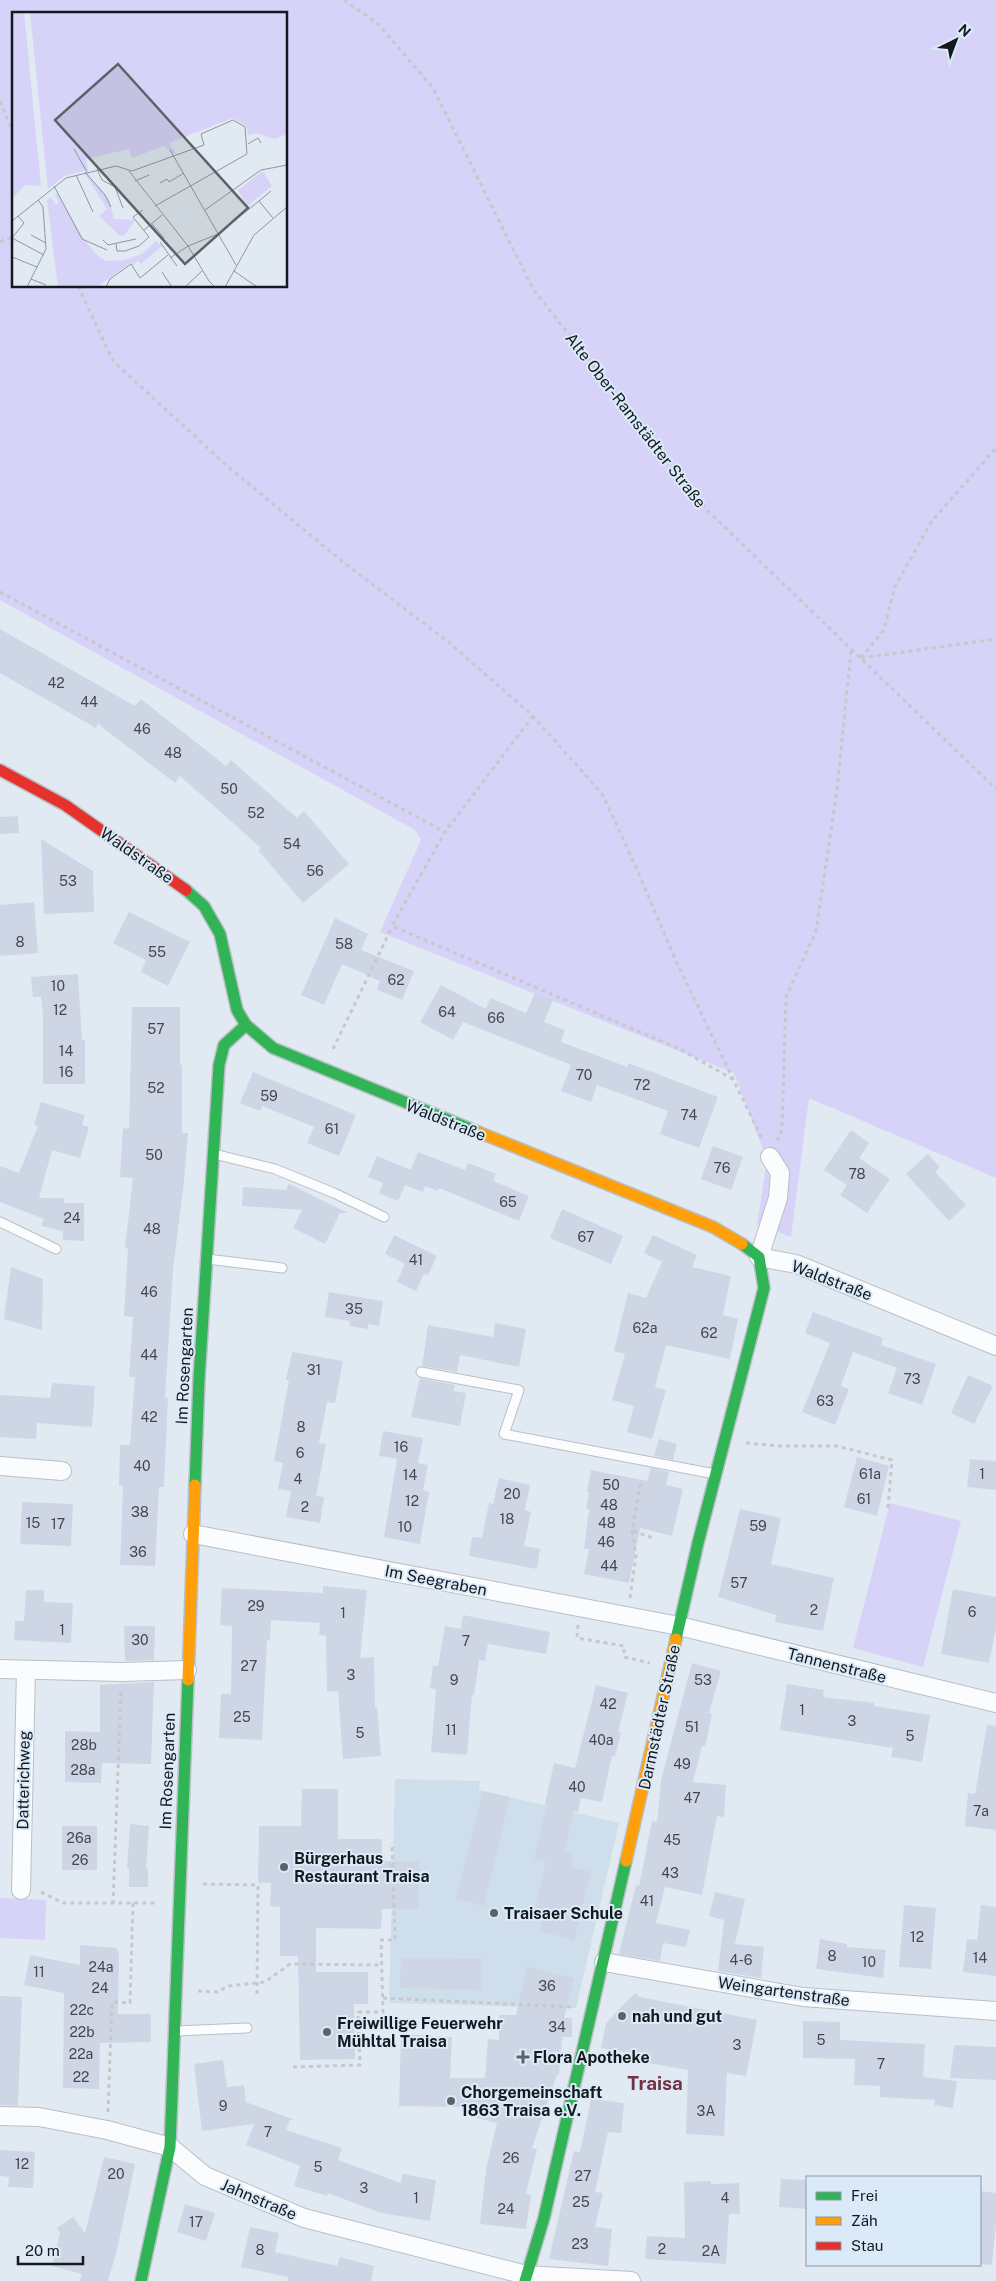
<svg xmlns="http://www.w3.org/2000/svg" width="996" height="2281" font-family="'Public Sans',sans-serif">
<rect width="100%" height="100%" fill="#e1eaf2"/>
<polygon fill="#cedeeb" points="395,1779 480,1781 479,1790 619,1823 576,2008 389,2003"/>
<g fill="#d6d2f8" fill-rule="evenodd">
<path d="M0 0H996V1178L809 1098 791 1237 757 1224 767 1160 734 1073 380 932 421 840 415 830 0 600ZM14 14H286V286H14Z"/>
<polygon points="890,1503 961,1521 923,1667 853,1648"/>
<polygon points="0,1898 46,1900 45,1940 0,1938"/>
</g>
<g fill="#ced6e6">
<polygon points="0,629 135,706 141,699 226,766 231,760 297,818 304,811 349,864 303,903 258,850 261,848 180,776 175,783 98,724 96,728 0,673"/>
<polygon points="18,816 19,833 0,834 0,817"/>
<polygon points="41,839 93,871 94,912 44,914"/>
<polygon points="34,902 38,953 0,956 0,905"/>
<polygon points="129,912 190,942 168,986 141,972 146,960 113,943"/>
<polygon points="335,918 368,934 361,950 414,971 402,1000 380,991 377,989 380,981 342,964 324,1005 301,995"/>
<polygon points="78,974 82,1040 85,1040 85,1084 43,1084 43,1016 41,997 33,997 31,977"/>
<polygon points="441,985 486,1009 490,998 526,1013 535,993 553,1000 544,1022 565,1030 561,1042 627,1067 628,1063 718,1097 699,1148 660,1134 668,1111 597,1085 591,1102 561,1091 571,1065 463,1022 453,1040 420,1022"/>
<polygon points="132,1007 180,1007 180,1065 182,1065 182,1133 188,1133 184,1181 173,1270 165,1398 168,1398 164,1487 159,1487 155,1566 120,1565 123,1486 119,1486 120,1445 130,1445 135,1377 129,1377 133,1317 124,1316 128,1248 125,1248 133,1178 120,1177 123,1128 129,1129"/>
<polygon points="253,1072 356,1115 339,1156 307,1143 314,1127 262,1106 260,1111 240,1103"/>
<polygon points="41,1102 85,1115 82,1125 89,1127 80,1158 52,1150 39,1198 64,1198 64,1203 84,1203 84,1241 63,1240 63,1231 41,1226 44,1219 0,1202 0,1166 19,1173 38,1126 34,1125"/>
<polygon points="851,1130 869,1143 859,1158 890,1179 867,1213 840,1195 847,1185 824,1170"/>
<polygon points="713,1146 743,1157 731,1190 701,1179"/>
<polygon points="418,1152 465,1170 468,1163 479,1167 496,1174 493,1181 529,1196 519,1221 439,1188 438,1191 425,1186 423,1192 405,1185 398,1201 379,1193 383,1183 368,1177 377,1156 411,1170"/>
<polygon points="928,1154 940,1167 935,1172 966,1205 949,1221 906,1174"/>
<polygon points="289,1184 348,1213 340,1213 325,1244 293,1228 302,1210 242,1206 243,1187 286,1190"/>
<polygon points="562,1209 623,1236 611,1264 550,1238"/>
<polygon points="394,1235 437,1256 428,1275 424,1274 416,1291 397,1282 405,1264 385,1254"/>
<polygon points="653,1235 697,1255 692,1267 731,1276 723,1315 738,1319 730,1359 666,1345 655,1387 666,1390 652,1439 627,1432 634,1406 612,1400 625,1354 614,1351 628,1293 646,1298 662,1262 644,1253"/>
<polygon points="11,1267 43,1279 42,1330 4,1319"/>
<polygon points="329,1292 383,1301 379,1326 368,1324 368,1329 349,1326 350,1321 325,1317"/>
<polygon points="813,1312 883,1338 881,1345 936,1364 922,1405 888,1393 897,1368 853,1352 841,1386 849,1389 835,1425 802,1412 830,1343 805,1333"/>
<polygon points="495,1323 526,1329 519,1367 460,1355 457,1372 422,1366 428,1325 493,1337"/>
<polygon points="292,1352 343,1361 335,1403 327,1402 319,1443 326,1444 316,1496 324,1497 320,1523 286,1517 291,1491 278,1489 283,1463 274,1461 289,1380 286,1380"/>
<polygon points="968,1375 993,1386 974,1424 951,1413"/>
<polygon points="420,1378 455,1385 453,1391 466,1393 460,1426 411,1417"/>
<polygon points="52,1383 95,1386 92,1427 37,1423 36,1439 0,1437 0,1395 50,1398"/>
<polygon points="383,1431 423,1438 418,1463 428,1465 423,1490 429,1492 420,1544 384,1537 397,1459 379,1456"/>
<polygon points="659,1439 677,1444 673,1460 654,1456"/>
<polygon points="857,1457 889,1466 877,1516 844,1507"/>
<polygon points="970,1459 996,1461 996,1490 967,1487"/>
<polygon points="651,1468 669,1472 666,1485 683,1489 672,1536 640,1528 629,1583 584,1574 589,1549 584,1549 589,1509 586,1509 589,1492 587,1492 591,1470 647,1481"/>
<polygon points="499,1478 530,1485 525,1510 531,1512 524,1546 540,1549 537,1569 469,1556 472,1537 482,1538 489,1503 493,1504"/>
<polygon points="22,1502 73,1504 71,1546 20,1544"/>
<polygon points="740,1509 781,1518 771,1564 834,1578 823,1631 775,1622 776,1615 718,1597"/>
<polygon points="323,1586 367,1590 360,1658 374,1657 375,1707 377,1707 381,1756 343,1759 338,1691 327,1692 326,1636 319,1635 320,1623 271,1620 270,1641 267,1640 262,1740 219,1738 221,1694 231,1694 232,1626 220,1625 222,1588 323,1593"/>
<polygon points="953,1589 996,1597 996,1628 989,1663 941,1654"/>
<polygon points="26,1590 44,1590 44,1602 73,1603 71,1643 14,1640 15,1621 24,1621"/>
<polygon points="463,1615 550,1632 546,1654 488,1644 485,1661 479,1660 474,1695 472,1695 467,1755 431,1752 436,1689 430,1688 433,1665 438,1666 445,1626 461,1629"/>
<polygon points="124,1626 155,1626 154,1660 125,1661"/>
<polygon points="692,1663 721,1671 709,1713 712,1714 705,1747 702,1746 693,1782 726,1785 724,1817 717,1816 702,1895 665,1887 656,1923 690,1930 686,1947 663,1943 660,1961 619,1954 636,1885 639,1886 652,1821 657,1822 661,1780"/>
<polygon points="154,1682 151,1764 102,1763 101,1783 65,1782 65,1731 100,1732 100,1685"/>
<polygon points="787,1684 824,1690 823,1697 874,1703 874,1706 930,1715 922,1762 891,1757 893,1748 780,1730"/>
<polygon points="596,1685 628,1693 618,1732 621,1733 615,1756 612,1756 602,1802 581,1798 578,1812 574,1811 564,1852 574,1854 570,1867 591,1872 574,1940 540,1931 545,1911 535,1908 546,1862 534,1859 547,1805 545,1804 554,1763 575,1768"/>
<polygon points="987,1725 996,1726 996,1830 965,1826 968,1793 975,1794"/>
<polygon points="302,1789 338,1789 338,1839 382,1839 382,1861 419,1862 418,1909 382,1909 381,1929 316,1928 316,1972 368,1972 368,2004 354,2004 355,2059 300,2060 298,1956 280,1956 280,1907 270,1906 271,1883 258,1882 259,1826 301,1826"/>
<polygon points="483,1791 510,1797 484,1906 456,1898"/>
<polygon points="130,1824 149,1826 146,1868 148,1868 148,1887 129,1887 129,1869 127,1869"/>
<rect x="62" y="1826" width="35" height="44"/>
<polygon points="715,1892 745,1899 735,1944 764,1947 761,1978 718,1971 724,1920 709,1916"/>
<polygon points="904,1905 936,1908 931,1969 899,1967"/>
<polygon points="981,1905 996,1907 996,1976 963,1972 967,1939 977,1940"/>
<polygon points="820,1939 847,1944 847,1947 886,1950 883,1978 816,1969"/>
<polygon points="80,1945 117,1948 117,1951 119,1951 118,2014 151,2014 151,2042 100,2043 99,2089 63,2088 64,1993 24,1985 30,1955 80,1965"/>
<polygon points="401,1958 481,1959 481,1990 400,1988"/>
<polygon points="527,1967 574,1978 564,2018 572,2018 572,2037 562,2037 559,2075 557,2075 532,2148 537,2149 526,2194 531,2195 526,2229 480,2224 486,2169 497,2123 477,2118 465,2107 399,2106 401,2034 452,2037 450,2078 485,2078 488,2039 499,2040 499,2015 516,2015"/>
<polygon points="635,1993 640,1997 757,2020 746,2076 727,2073 724,2136 686,2134 688,2070 632,2060 633,2054 601,2048 606,2023"/>
<polygon points="0,1996 22,1997 18,2106 0,2105"/>
<polygon points="803,2021 840,2022 840,2040 925,2044 923,2077 957,2081 953,2108 934,2105 935,2100 880,2097 880,2086 854,2085 855,2059 803,2058"/>
<polygon points="954,2045 996,2047 996,2080 950,2078"/>
<polygon points="223,2060 227,2087 244,2085 246,2102 295,2120 290,2120 286,2130 342,2148 338,2160 401,2183 402,2174 436,2180 430,2221 381,2213 328,2193 327,2196 294,2186 300,2166 246,2145 254,2124 202,2131 194,2064"/>
<polygon points="591,2099 624,2103 621,2133 608,2132 595,2192 603,2193 595,2227 612,2229 608,2266 549,2259 574,2151 580,2152"/>
<polygon points="0,2150 35,2152 33,2188 8,2187 9,2177 0,2176"/>
<polygon points="104,2157 135,2164 117,2250 108,2281 80,2281 82,2274 52,2266 60,2233 57,2228 73,2217 85,2233"/>
<polygon points="781,2179 807,2180 807,2209 779,2207"/>
<polygon points="711,2181 711,2184 739,2183 740,2214 729,2214 726,2264 645,2259 647,2236 685,2238 684,2182"/>
<polygon points="980,2191 996,2193 996,2224 992,2265 980,2264"/>
<polygon points="185,2204 215,2213 206,2241 177,2232"/>
<polygon points="250,2227 279,2233 275,2252 337,2266 340,2257 374,2266 371,2281 287,2281 288,2277 241,2267"/>
</g>
<g fill="none" stroke-linecap="round" stroke-linejoin="round">
<defs>
<g id="lane">
<polyline points="214,1154 275,1169 334,1193 384,1217"/>
<polyline points="0,1222 56,1249"/>
<polyline points="207,1259 282,1268"/>
<polyline points="421,1372 519,1390 504,1434 715,1474"/>
<polyline points="175,2031 247,2028"/>
</g>
<g id="street">
<polyline points="770,1157 780,1173 778,1198 759,1257 796,1264 996,1346"/>
<polyline points="0,1466 62,1471"/>
<polyline points="193,1534 679,1626 996,1703"/>
<polyline points="0,1669 122,1672 187,1670"/>
<polyline points="21,1890 26,1670"/>
<polyline points="604,1962 803,1997 996,2011"/>
<polyline points="0,2116 39,2117 107,2130 170,2147 205,2176 304,2218 526,2275 631,2281"/>
</g>
<g id="fast">
<polyline points="186,890 204,906 220,934 237,1010 246,1025 273,1048 478,1132"/>
<polyline points="195,1485 199,1379 219,1065 224,1045 246,1025"/>
<polyline points="676,1639 698,1543 764,1288 759,1257 742,1244"/>
<polyline points="141,2281 170,2147 188,1680"/>
<polyline points="525,2281 544,2218 626,1861"/>
</g>
<g id="slow">
<polyline points="478,1132 713,1227 742,1244"/>
<polyline points="188,1680 195,1485"/>
<polyline points="626,1861 676,1639"/>
</g>
<polyline id="jam" points="0,770 65,805 186,890"/>
</defs>
<use href="#lane" stroke="#b9c0c5" stroke-width="11"/>
<use href="#street" stroke="#b9c0c5" stroke-width="20"/>
<use href="#fast" stroke="#b9c0c5" stroke-width="14"/>
<use href="#slow" stroke="#b9c0c5" stroke-width="14"/>
<use href="#jam" stroke="#b9c0c5" stroke-width="14"/>
<g stroke="#c5c9cb" stroke-width="3" stroke-dasharray="4 4" stroke-linecap="butt">
<polyline points="344,0 378,24 433,88 533,289 708,511 996,789"/>
<polyline points="0,101 14,135"/>
<polyline points="0,242 14,236"/>
<polyline points="78,286 113,361 226,465 343,562 451,644 533,716 603,795 639,874 676,961 763,1141"/>
<polyline points="0,592 445,832"/>
<polyline points="861,658 884,630 895,586 932,521 996,448"/>
<polyline points="861,658 996,639"/>
<polyline points="533,716 445,832 392,926 680,1049 734,1080"/>
<polyline points="333,1049 392,927"/>
<polyline points="777,1141 782,1130 786,997 816,931 837,790 851,651"/>
<polyline points="746,1443 779,1446 837,1446 892,1460 888,1508"/>
<polyline points="633,1531 653,1538"/>
<polyline points="630,1598 636,1555 632,1531 641,1480"/>
<polyline points="578,1625 577,1638 624,1646 624,1657 650,1663"/>
<polyline points="203,1884 258,1885"/>
<polyline points="41,1892 63,1903 157,1903"/>
<polyline points="113,1904 121,1690"/>
<polyline points="198,1991 217,1992 228,1986 265,1982 290,1964 382,1965"/>
<polyline points="257,1994 258,1885 261,1883"/>
<polyline points="383,1998 572,2007"/>
<polyline points="293,2067 360,2065 358,2012 383,2012 381,1940 395,1940 392,1843"/>
<polyline points="108,2112 112,2002 130,2003 133,1903"/>
</g>
<use href="#lane" stroke="#fafcfd" stroke-width="9"/>
<use href="#street" stroke="#fafcfd" stroke-width="18"/>
<use href="#fast" stroke="#30b455" stroke-width="11"/>
<use href="#slow" stroke="#ff9f0a" stroke-width="11"/>
<use href="#jam" stroke="#e5322d" stroke-width="11"/>
</g>
<g fill="#5c6268" stroke="#dbeaf8" stroke-width="2">
<circle cx="284" cy="1867" r="5"/>
<circle cx="494" cy="1913" r="5"/>
<circle cx="622" cy="2016" r="5"/>
<circle cx="327" cy="2032" r="5"/>
<path d="M520.5 2049.5h5v5h5v5h-5v5h-5v-5h-5v-5h5z"/>
<circle cx="451" cy="2101" r="5"/>
</g>
<g text-anchor="middle" stroke-width="4" stroke-linejoin="round" paint-order="stroke">
<g font-size="14" fill="#424850">
<text x="56" y="688">42</text>
<text x="89" y="707">44</text>
<text x="142" y="734">46</text>
<text x="173" y="758">48</text>
<text x="229" y="794">50</text>
<text x="256" y="818">52</text>
<text x="292" y="849">54</text>
<text x="315" y="876">56</text>
<text x="68" y="886">53</text>
<text x="20" y="947">8</text>
<text x="344" y="949">58</text>
<text x="157" y="957">55</text>
<text x="396" y="985">62</text>
<text x="58" y="991">10</text>
<text x="60" y="1015">12</text>
<text x="447" y="1017">64</text>
<text x="496" y="1023">66</text>
<text x="156" y="1034">57</text>
<text x="66" y="1056">14</text>
<text x="66" y="1077">16</text>
<text x="584" y="1080">70</text>
<text x="642" y="1090">72</text>
<text x="156" y="1093">52</text>
<text x="269" y="1101">59</text>
<text x="689" y="1120">74</text>
<text x="332" y="1134">61</text>
<text x="154" y="1160">50</text>
<text x="722" y="1173">76</text>
<text x="857" y="1179">78</text>
<text x="508" y="1207">65</text>
<text x="72" y="1223">24</text>
<text x="152" y="1234">48</text>
<text x="586" y="1242">67</text>
<text x="416" y="1265">41</text>
<text x="149" y="1297">46</text>
<text x="354" y="1314">35</text>
<text x="645" y="1333">62a</text>
<text x="709" y="1338">62</text>
<text x="149" y="1360">44</text>
<text x="314" y="1375">31</text>
<text x="912" y="1384">73</text>
<text x="825" y="1406">63</text>
<text x="149" y="1422">42</text>
<text x="301" y="1432">8</text>
<text x="401" y="1452">16</text>
<text x="300" y="1458">6</text>
<text x="142" y="1471">40</text>
<text x="870" y="1479">61a</text>
<text x="982" y="1479">1</text>
<text x="410" y="1480">14</text>
<text x="298" y="1484">4</text>
<text x="611" y="1490">50</text>
<text x="512" y="1499">20</text>
<text x="864" y="1504">61</text>
<text x="412" y="1506">12</text>
<text x="609" y="1510">48</text>
<text x="305" y="1512">2</text>
<text x="140" y="1517">38</text>
<text x="507" y="1524">18</text>
<text x="33" y="1528">15</text>
<text x="607" y="1528">48</text>
<text x="58" y="1529">17</text>
<text x="758" y="1531">59</text>
<text x="405" y="1532">10</text>
<text x="606" y="1547">46</text>
<text x="138" y="1557">36</text>
<text x="609" y="1571">44</text>
<text x="739" y="1588">57</text>
<text x="256" y="1611">29</text>
<text x="814" y="1615">2</text>
<text x="972" y="1617">6</text>
<text x="343" y="1618">1</text>
<text x="62" y="1635">1</text>
<text x="140" y="1645">30</text>
<text x="466" y="1646">7</text>
<text x="249" y="1671">27</text>
<text x="351" y="1680">3</text>
<text x="454" y="1685">9</text>
<text x="703" y="1685">53</text>
<text x="608" y="1709">42</text>
<text x="802" y="1715">1</text>
<text x="242" y="1722">25</text>
<text x="852" y="1726">3</text>
<text x="692" y="1732">51</text>
<text x="451" y="1735">11</text>
<text x="360" y="1738">5</text>
<text x="910" y="1741">5</text>
<text x="601" y="1745">40a</text>
<text x="84" y="1750">28b</text>
<text x="682" y="1769">49</text>
<text x="83" y="1775">28a</text>
<text x="577" y="1792">40</text>
<text x="692" y="1803">47</text>
<text x="981" y="1816">7a</text>
<text x="79" y="1843">26a</text>
<text x="672" y="1845">45</text>
<text x="80" y="1865">26</text>
<text x="670" y="1878">43</text>
<text x="647" y="1906">41</text>
<text x="917" y="1942">12</text>
<text x="832" y="1961">8</text>
<text x="980" y="1963">14</text>
<text x="741" y="1965">4-6</text>
<text x="869" y="1967">10</text>
<text x="101" y="1972">24a</text>
<text x="39" y="1977">11</text>
<text x="547" y="1991">36</text>
<text x="100" y="1993">24</text>
<text x="82" y="2015">22c</text>
<text x="557" y="2032">34</text>
<text x="82" y="2037">22b</text>
<text x="821" y="2045">5</text>
<text x="737" y="2050">3</text>
<text x="81" y="2059">22a</text>
<text x="881" y="2069">7</text>
<text x="81" y="2082">22</text>
<text x="223" y="2111">9</text>
<text x="706" y="2116">3A</text>
<text x="268" y="2137">7</text>
<text x="511" y="2163">26</text>
<text x="22" y="2169">12</text>
<text x="318" y="2172">5</text>
<text x="116" y="2179">20</text>
<text x="583" y="2181">27</text>
<text x="364" y="2193">3</text>
<text x="416" y="2203">1</text>
<text x="725" y="2203">4</text>
<text x="581" y="2207">25</text>
<text x="506" y="2214">24</text>
<text x="196" y="2227">17</text>
<text x="580" y="2249">23</text>
<text x="662" y="2254">2</text>
<text x="260" y="2255">8</text>
<text x="711" y="2256">2A</text>
</g>
<g font-size="16" fill="#14191e" stroke="#dbeaf8">
<text transform="translate(636 420) rotate(52)" y="6">Alte Ober-Ramstädter Straße</text>
<text transform="translate(137 855) rotate(35)" y="6">Waldstraße</text>
<text transform="translate(446 1120) rotate(22)" y="6">Waldstraße</text>
<text transform="translate(832 1280) rotate(21)" y="6">Waldstraße</text>
<text transform="translate(184 1366) rotate(-87)" y="6">Im Rosengarten</text>
<text transform="translate(436 1580) rotate(11)" y="6">Im Seegraben</text>
<text transform="translate(837 1665) rotate(14)" y="6">Tannenstraße</text>
<text transform="translate(659 1717) rotate(-78)" y="6">Darmstädter Straße</text>
<text transform="translate(167 1771) rotate(-88)" y="6">Im Rosengarten</text>
<text transform="translate(23 1780) rotate(-89)" y="6">Datterichweg</text>
<text transform="translate(784 1991) rotate(8)" y="6">Weingartenstraße</text>
<text transform="translate(259 2199) rotate(23)" y="6">Jahnstraße</text>
</g>
<g font-size="16" font-weight="bold" fill="#14191e" stroke="#dbeaf8" text-anchor="start">
<text x="294" y="1864">Bürgerhaus<tspan x="294" dy="18">Restaurant Traisa</tspan></text>
<text x="504" y="1919">Traisaer Schule</text>
<text x="632" y="2022">nah und gut</text>
<text x="337" y="2029">Freiwillige Feuerwehr<tspan x="337" dy="18">Mühltal Traisa</tspan></text>
<text x="533" y="2063">Flora Apotheke</text>
<text x="461" y="2098">Chorgemeinschaft<tspan x="461" dy="18">1863 Traisa e.V.</tspan></text>
</g>
<g font-size="19" font-weight="bold" fill="#77303e" stroke="#dbeaf8">
<text x="655" y="2090">Traisa</text>
</g>
</g>
<g transform="translate(12 12)">
<rect width="275" height="275" fill="#e1eaf2"/>
<path d="M0 0H12L29 174 13 173 0 186ZM18 0H275V122L263 127 243 121 236 124 235 115 221 106 157 131 164 141 161 142 151 134 120 146 117 137 74 147 76 158 52 164 36 177ZM251 159 260 174 235 194 226 178ZM78 160 76 163 97 187 102 207 123 208 113 223 108 224 87 204 95 197 73 162ZM45 181 73 229 87 245 95 249 113 248 130 242 144 229 150 234 129 252 126 249 121 253 118 251 85 275H46L35 188 39 185 44 193 47 191 43 183Z" fill="#d6d2f8"/>
<path fill="none" stroke="#8f969d" stroke-width="1" d="M236 132 246 126 249 131M62 137 75 160M158 138 224 253M85 157 90 168 103 175 111 196M117 159 176 234 197 269 203 275M73 160 93 183 99 195M64 163 81 200M123 169 137 163M148 171 155 167 157 170 172 161M42 174 70 227 95 238M247 189 259 179M193 198 249 158 275 153M0 209 54 166 104 154 120 159 192 133 189 122 221 108 233 115 235 142 143 194M140 212 152 226M132 218 150 203M19 223 34 231M0 226 32 243M0 226 12 211 6 204M91 228 96 233 124 227M148 230 165 254M104 232 105 239H113L127 234 137 225 121 205 131 198M0 245 25 255M158 246 176 234 206 222 247 189 261 206M222 259 245 275M150 260 160 275M19 267 34 273M15 275 34 237 31 195 26 188M94 275 98 267 119 252 128 266 156 243M173 275 190 259M213 275 242 223 275 195"/>
<path fill="#5c6268" fill-opacity="0.15" stroke="#5c6268" stroke-width="2.5" d="M106 52 236 196 173 252 43 108Z"/>
<rect width="275" height="275" fill="none" stroke="#14191e" stroke-width="2.5"/>
</g>
<rect x="806" y="2176" width="175" height="90" fill="#dbeaf8" stroke="#8b96a1"/>
<rect x="816" y="2192" width="25" height="8" fill="#30b455" stroke="#8b96a1"/>
<text x="851" y="2201" font-size="15" fill="#14191e">Frei</text>
<rect x="816" y="2217" width="25" height="8" fill="#ff9f0a" stroke="#8b96a1"/>
<text x="851" y="2226" font-size="15" fill="#14191e">Zäh</text>
<rect x="816" y="2242" width="25" height="8" fill="#e5322d" stroke="#8b96a1"/>
<text x="851" y="2251" font-size="15" fill="#14191e">Stau</text>
<g transform="translate(956 40) rotate(42)" stroke="#dbeaf8" stroke-width="4" paint-order="stroke">
<path d="M0-4L9 19L0 12L-9 19Z" fill="#14191e"/>
<text y="-8" font-size="14" font-weight="bold" text-anchor="middle" fill="#14191e">N</text>
</g>
<path d="M18 2256v8h65v-8" fill="none" stroke="#14191e" stroke-width="2.5"/>
<text x="25" y="2256" font-size="15" fill="#14191e" stroke="#dbeaf8" stroke-width="4" paint-order="stroke">20 m</text>
</svg>
